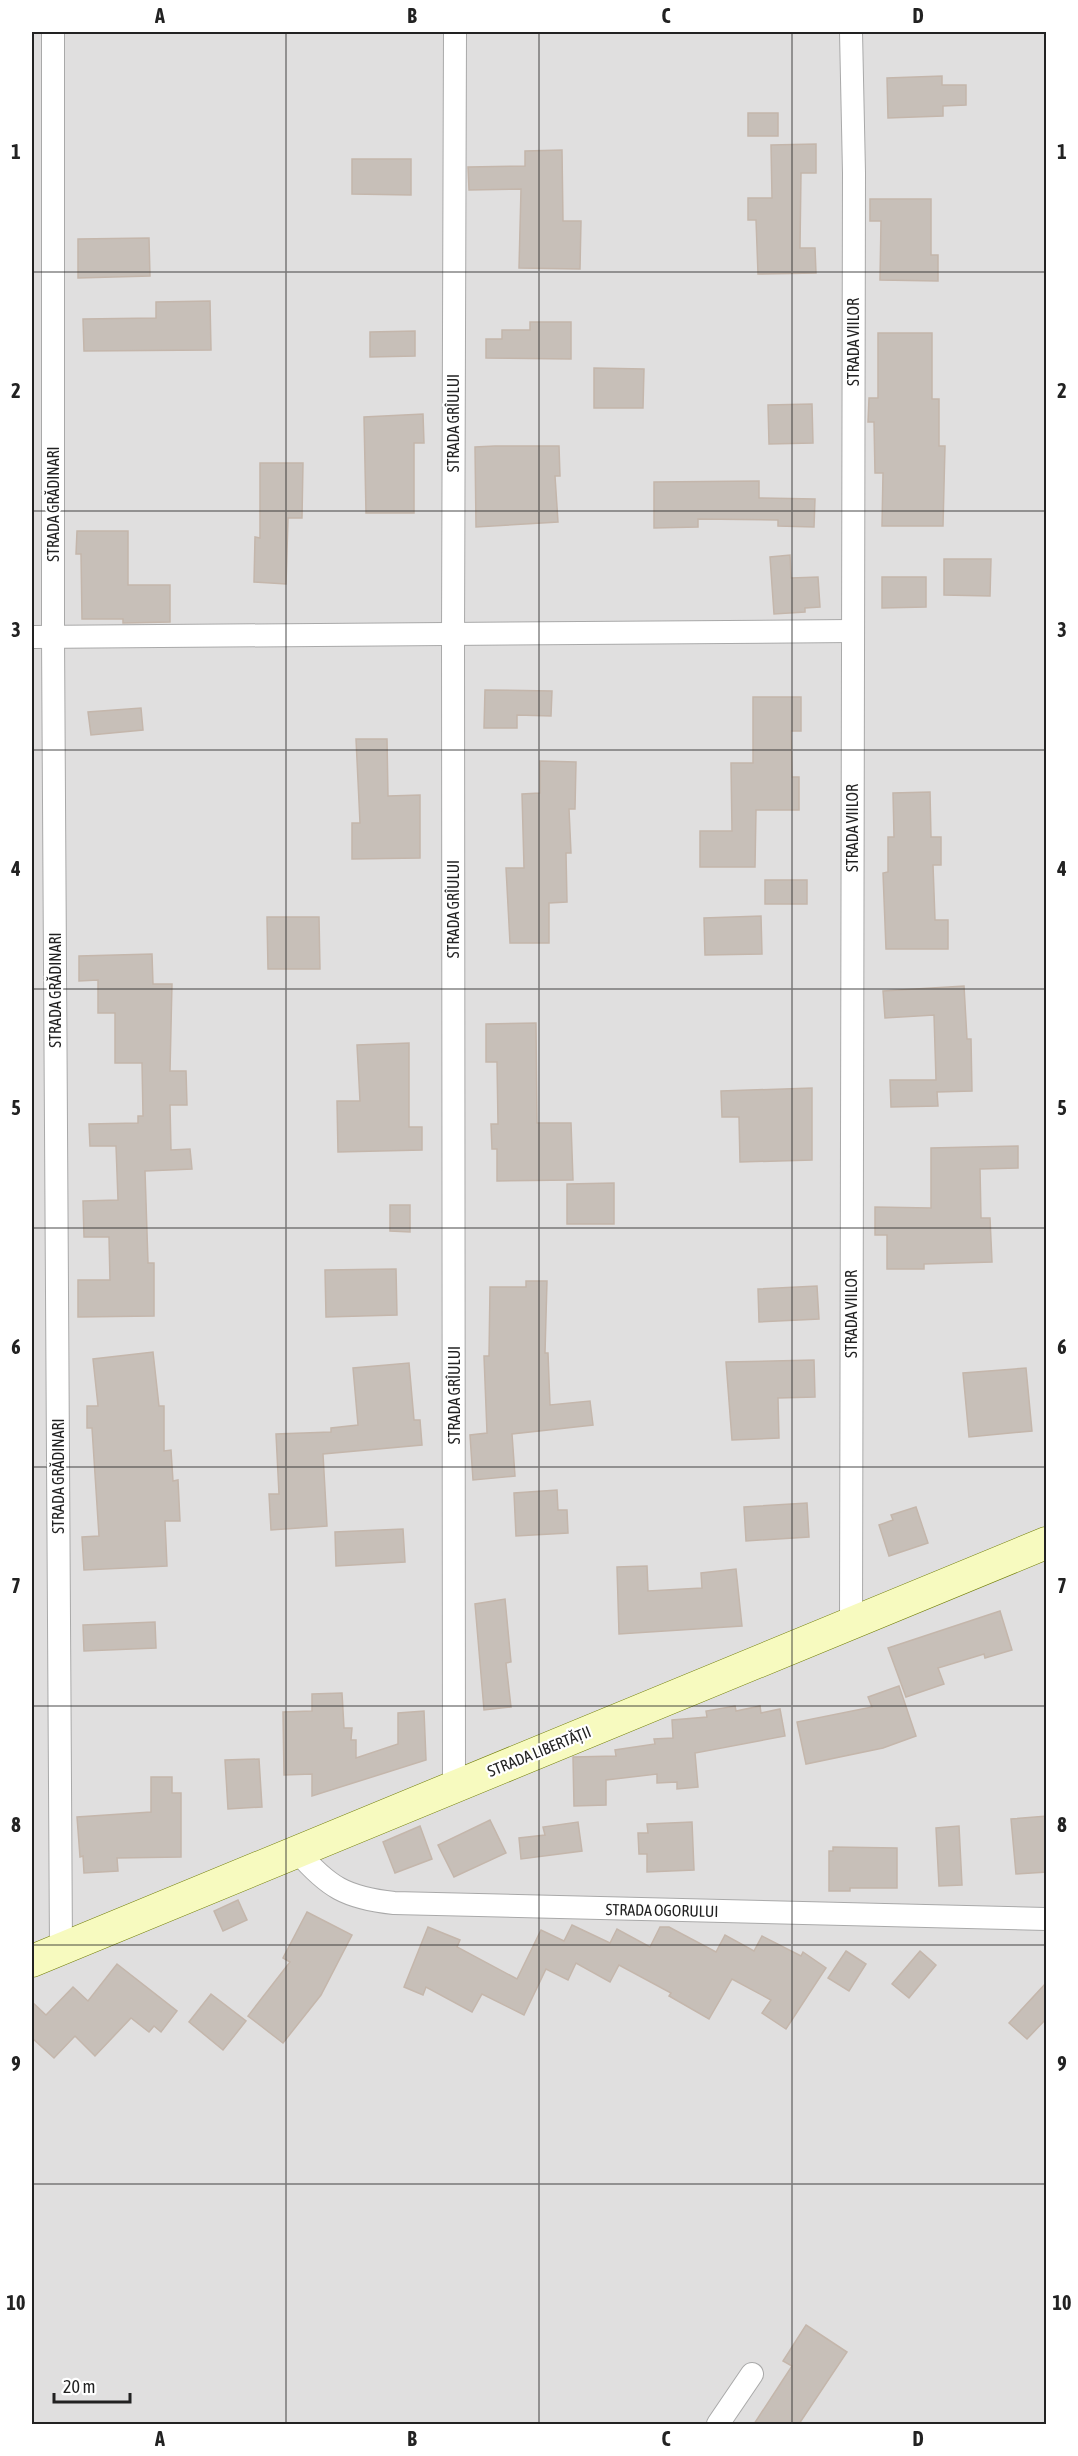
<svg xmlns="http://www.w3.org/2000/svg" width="1078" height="2456" font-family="'Asap Condensed',sans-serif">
<rect width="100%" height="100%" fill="#f2efe9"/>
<rect fill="#e0dfdf" x="32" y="32" width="1014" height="2392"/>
<g fill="#c7bfb8" stroke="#c4b6ab" stroke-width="1.5">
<polygon points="942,76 942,85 966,85 966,105 943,106 943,116 888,118 887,78"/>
<rect x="748" y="113" width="30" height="23"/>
<polygon points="816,144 816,173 801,173 800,248 815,248 816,273 758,274 756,220 748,220 748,198 772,198 771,145"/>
<polygon points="562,150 563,221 581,221 580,269 519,268 521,189 469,190 468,167 525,166 525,151"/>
<polygon points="352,159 411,159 411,195 352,194"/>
<polygon points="870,199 931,199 931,255 938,255 938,281 880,280 881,221 870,221"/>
<polygon points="149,238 150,276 78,278 78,239"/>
<polygon points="210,301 211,350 84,351 83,319 156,318 156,302"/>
<polygon points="530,322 571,322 571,359 486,358 486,339 502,339 502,330 530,330"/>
<polygon points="415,331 415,356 370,357 370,332"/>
<polygon points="878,333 932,333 932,399 939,399 939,446 945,446 943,526 882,526 883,473 875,473 874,422 868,422 869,398 878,398"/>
<polygon points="594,368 644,369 643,408 594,408"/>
<polygon points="812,404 813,443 769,444 768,405"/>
<polygon points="423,414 424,443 414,443 414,513 366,513 364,417"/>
<polygon points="495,446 559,446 560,476 555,476 558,522 476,527 475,447"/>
<polygon points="260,463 303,463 302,518 288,518 286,584 254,582 255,537 260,538"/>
<polygon points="759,481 759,498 815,499 814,527 778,526 778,520 698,519 698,527 654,528 654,482"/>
<polygon points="77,531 128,531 128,585 170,585 170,622 123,623 123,619 82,619 81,554 76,554"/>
<polygon points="790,555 791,578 818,577 820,607 805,608 805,612 774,614 770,557"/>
<polygon points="944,559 991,559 990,596 944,595"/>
<polygon points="882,577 926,577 926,607 882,608"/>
<polygon points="485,690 552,691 551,716 517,715 517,728 484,728"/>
<polygon points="753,697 801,697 801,731 791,731 792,777 799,777 799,810 756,810 755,867 700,867 700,831 732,831 731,763 753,763"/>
<polygon points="141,708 143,730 91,735 88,712"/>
<polygon points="356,739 387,739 388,796 420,795 420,858 352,859 352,823 360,823"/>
<polygon points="540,761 576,762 575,809 569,809 571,853 566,853 567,902 549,903 549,943 510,943 506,868 524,868 522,794 540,793"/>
<polygon points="930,792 931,837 941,837 941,865 933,865 935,920 948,920 948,949 886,949 883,873 888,872 888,837 894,837 893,793"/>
<rect x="765" y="880" width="42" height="24"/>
<polygon points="761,916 762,954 705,955 704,918"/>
<polygon points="267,917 319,917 320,969 268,969"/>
<polygon points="152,954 153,984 172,984 170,1071 186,1071 187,1105 170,1105 171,1150 190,1149 192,1169 145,1171 148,1263 154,1263 154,1316 78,1317 78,1280 110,1280 109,1237 84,1237 83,1201 118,1200 116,1146 90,1146 89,1124 138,1123 138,1116 143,1116 142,1063 115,1063 115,1013 98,1013 98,980 79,981 79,956"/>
<polygon points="964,986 967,1039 971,1039 972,1091 937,1092 938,1106 891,1107 890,1080 936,1080 934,1015 885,1018 883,991"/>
<polygon points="536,1023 537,1123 571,1123 573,1180 497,1181 497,1149 492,1149 491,1124 498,1124 497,1062 486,1062 486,1024"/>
<polygon points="409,1043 409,1127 422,1127 422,1150 338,1152 337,1101 360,1101 357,1045"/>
<polygon points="812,1088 812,1160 740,1162 739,1117 722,1117 721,1091"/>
<polygon points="1018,1146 1018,1168 980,1169 981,1218 990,1218 992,1262 924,1264 924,1269 887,1269 887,1235 875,1235 875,1207 931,1208 931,1148"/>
<polygon points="614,1183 614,1224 567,1224 567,1184"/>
<polygon points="390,1205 410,1205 410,1232 390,1231"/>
<polygon points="396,1269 397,1315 326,1317 325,1270"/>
<polygon points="526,1281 547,1281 545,1353 548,1353 550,1405 590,1401 593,1425 512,1434 515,1476 473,1480 470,1435 487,1433 484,1356 489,1356 490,1287 526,1287"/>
<polygon points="817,1286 819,1319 759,1322 758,1289"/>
<polygon points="153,1352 159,1406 164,1406 164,1451 171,1450 173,1481 178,1480 180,1521 165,1521 167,1566 84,1570 82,1537 99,1536 92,1428 87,1428 87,1406 98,1406 93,1359"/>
<polygon points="814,1360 815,1397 778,1398 779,1438 732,1440 726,1362"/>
<polygon points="409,1363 414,1420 420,1420 422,1445 323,1454 327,1526 271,1530 269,1494 279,1494 276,1434 331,1432 331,1428 358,1425 353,1368"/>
<polygon points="1026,1368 1032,1431 969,1437 963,1373"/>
<polygon points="557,1490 558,1510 567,1510 568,1533 516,1536 514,1493"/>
<polygon points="807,1503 809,1537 746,1541 744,1507"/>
<polygon points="916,1507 928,1543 889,1556 879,1525 893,1520 891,1515"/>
<polygon points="403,1529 405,1562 336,1566 335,1532"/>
<polygon points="647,1566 648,1591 702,1588 701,1573 736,1569 742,1626 619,1634 617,1567"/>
<polygon points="505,1599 511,1662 506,1663 511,1707 484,1710 475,1604"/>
<polygon points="1000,1611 1012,1650 985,1658 984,1654 938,1668 944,1684 906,1697 888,1648"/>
<polygon points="155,1622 156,1648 84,1651 83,1625"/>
<polygon points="899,1686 916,1736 883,1748 806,1764 797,1722 872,1707 868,1697"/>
<polygon points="342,1693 344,1728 352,1728 351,1740 356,1740 356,1758 398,1744 398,1713 424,1711 426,1760 312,1796 312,1774 284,1775 283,1712 312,1711 312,1694"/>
<polygon points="735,1706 736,1711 760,1706 761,1713 780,1709 785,1736 695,1753 698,1787 677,1789 677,1782 657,1783 657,1774 606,1780 606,1805 574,1806 573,1757 616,1756 615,1750 655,1744 654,1739 673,1738 672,1720 707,1717 706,1711"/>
<polygon points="259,1759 262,1807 228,1809 225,1760"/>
<polygon points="151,1777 172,1777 172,1793 181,1793 181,1857 117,1858 118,1871 84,1873 83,1856 80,1857 77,1817 151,1812"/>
<polygon points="1047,1816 1047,1872 1016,1874 1011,1819"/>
<polygon points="490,1820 506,1853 454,1877 438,1845"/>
<polygon points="578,1822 582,1851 521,1859 519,1838 545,1835 543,1827"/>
<polygon points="692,1822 694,1870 647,1872 647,1854 639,1854 638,1833 648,1833 647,1824"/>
<polygon points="420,1826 432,1859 395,1873 383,1842"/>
<polygon points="959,1826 962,1885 939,1886 936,1828"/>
<polygon points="833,1847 897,1848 897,1888 850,1888 850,1891 829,1891 829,1851 833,1851"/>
<polygon points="238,1900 247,1920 223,1931 214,1911"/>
<polygon points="307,1912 352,1935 321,1995 283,2043 248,2016 290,1962 283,1958"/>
<polygon points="572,1925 610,1943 617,1929 650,1947 660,1927 669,1927 716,1952 725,1935 754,1951 762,1936 801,1956 803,1952 826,1968 786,2029 762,2013 771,2000 732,1979 709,2019 669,1996 671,1993 619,1965 610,1982 576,1963 568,1980 546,1969 524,2015 482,1994 472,2012 426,1987 423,1995 404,1987 428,1927 460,1940 457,1947 517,1979 541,1930 564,1941"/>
<polygon points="846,1951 866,1964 849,1991 828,1978"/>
<polygon points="920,1951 936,1965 909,1998 892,1984"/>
<polygon points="117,1964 177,2011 161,2032 154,2026 149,2032 131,2018 95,2056 75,2036 54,2058 32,2038 32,2002 46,2015 73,1987 88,2001"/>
<polygon points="1047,1982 1047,2018 1027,2039 1009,2023"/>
<polygon points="211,1994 246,2021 223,2050 189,2022"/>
<polygon points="806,2325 847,2352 799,2424 754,2424 792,2366 783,2361"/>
</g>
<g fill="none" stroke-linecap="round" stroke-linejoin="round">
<defs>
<g id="street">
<polyline points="53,32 53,637 61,1949"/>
<polyline points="32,637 852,631"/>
<polyline points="851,1624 854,173 851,32"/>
<polyline points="454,1786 453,636 455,32"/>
<path d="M297 1851C328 1887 346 1898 394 1903L1046 1919"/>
<polyline points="718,2424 752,2374"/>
</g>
<polyline id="secondary" points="32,1961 1046,1543"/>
</defs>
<use href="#street" stroke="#a9a9a9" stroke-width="24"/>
<use href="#secondary" stroke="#707d05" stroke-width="33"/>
<use href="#street" stroke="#fff" stroke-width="22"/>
<use href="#secondary" stroke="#f7fabf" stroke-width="32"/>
</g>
<path fill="none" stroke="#222" stroke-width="1.5" stroke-opacity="0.55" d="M286 32V2424M539 32V2424M792 32V2424M32 272H1046M32 511H1046M32 750H1046M32 989H1046M32 1228H1046M32 1467H1046M32 1706H1046M32 1945H1046M32 2184H1046"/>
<g text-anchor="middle" stroke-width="4.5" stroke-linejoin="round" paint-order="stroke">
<g font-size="16" fill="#222" stroke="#fff">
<text transform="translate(853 342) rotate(-90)" y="6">STRADA VIILOR</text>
<text transform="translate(453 423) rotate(-90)" y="6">STRADA GRÎULUI</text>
<text transform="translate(53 504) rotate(-90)" y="6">STRADA GRĂDINARI</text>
<text transform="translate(852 828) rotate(-90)" y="6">STRADA VIILOR</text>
<text transform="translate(453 909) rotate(-90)" y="6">STRADA GRÎULUI</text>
<text transform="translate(55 990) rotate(-90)" y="6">STRADA GRĂDINARI</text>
<text transform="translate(851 1314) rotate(-90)" y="6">STRADA VIILOR</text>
<text transform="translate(454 1395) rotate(-90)" y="6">STRADA GRÎULUI</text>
<text transform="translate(58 1476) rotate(-90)" y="6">STRADA GRĂDINARI</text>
<text transform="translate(539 1751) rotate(-22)" y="6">STRADA LIBERTĂȚII</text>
<text transform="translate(662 1910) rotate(1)" y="6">STRADA OGORULUI</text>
</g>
</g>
<rect width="1078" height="2456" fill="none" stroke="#ffffff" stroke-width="66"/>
<path d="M54 2393v9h76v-9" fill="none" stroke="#222222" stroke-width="3"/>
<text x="63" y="2393" font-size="18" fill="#222222" stroke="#ffffff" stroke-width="4.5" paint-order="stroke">20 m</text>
<rect x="33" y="33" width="1012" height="2390" fill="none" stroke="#222" stroke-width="2"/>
<g font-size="20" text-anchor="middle" font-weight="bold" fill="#222">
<text x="160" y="23">A</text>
<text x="412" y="23">B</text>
<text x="666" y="23">C</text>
<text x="918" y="23">D</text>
<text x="16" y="159">1</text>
<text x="1062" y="159">1</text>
<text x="16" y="398">2</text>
<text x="1062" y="398">2</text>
<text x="16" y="637">3</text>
<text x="1062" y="637">3</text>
<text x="16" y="876">4</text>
<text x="1062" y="876">4</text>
<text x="16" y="1115">5</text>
<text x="1062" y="1115">5</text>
<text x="16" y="1354">6</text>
<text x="1062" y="1354">6</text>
<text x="16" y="1593">7</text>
<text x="1062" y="1593">7</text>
<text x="16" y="1832">8</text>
<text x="1062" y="1832">8</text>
<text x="16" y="2071">9</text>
<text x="1062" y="2071">9</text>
<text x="16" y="2310">10</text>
<text x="1062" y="2310">10</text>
<text x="160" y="2446">A</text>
<text x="412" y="2446">B</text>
<text x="666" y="2446">C</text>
<text x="918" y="2446">D</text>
</g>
</svg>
